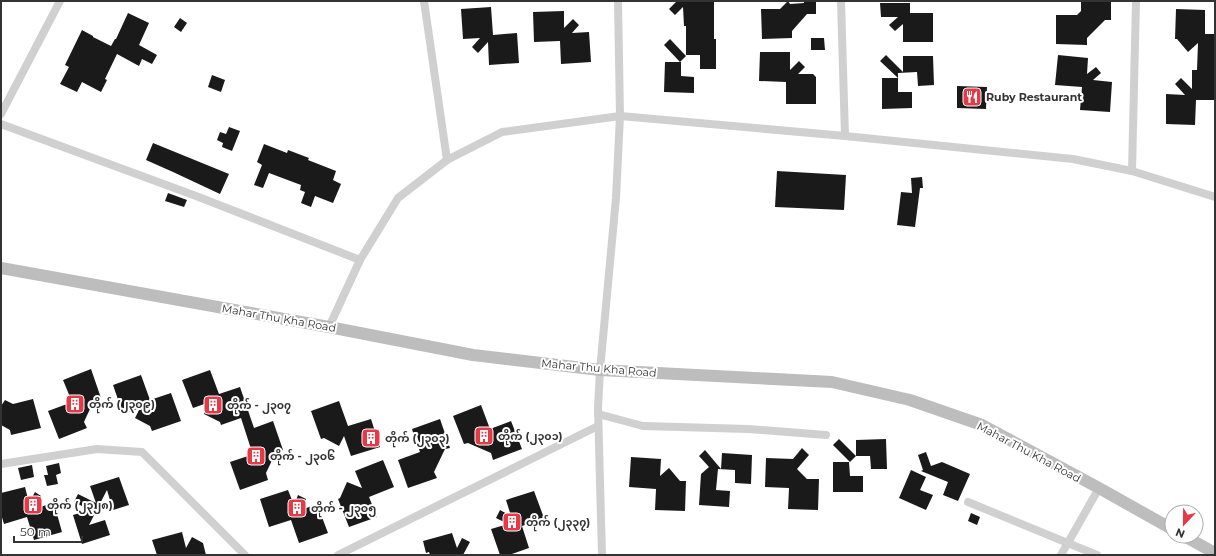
<svg xmlns="http://www.w3.org/2000/svg" width="1216" height="556" font-family="Montserrat,'Noto Sans Myanmar',sans-serif">
<rect width="100%" height="100%" fill="#fff"/>
<g fill="#1a1a1a">
<polygon points="677,1 714,1 714,39 716,39 716,69 700,69 700,55 686,55 686,26 684,26 683,7 675,15 669,9"/>
<polygon points="788,1 790,4 804,3 804,1 816,1 816,14 807,14 792,31 792,38 762,39 761,9 780,9"/>
<polygon points="1081,1 1111,1 1111,20 1105,20 1087,38 1087,45 1056,44 1056,15 1077,15 1081,11"/>
<polygon points="880,3 910,3 910,13 933,13 933,42 903,42 903,24 895,31 889,25 898,17 881,17"/>
<polygon points="491,7 493,35 517,33 519,63 489,65 488,42 478,53 472,47 480,38 463,39 461,9"/>
<polygon points="1176,9 1205,10 1205,34 1215,34 1215,100 1196,100 1195,125 1166,124 1166,94 1185,95 1175,84 1181,78 1192,89 1192,70 1197,70 1198,43 1188,52 1177,39 1175,39"/>
<polygon points="564,11 564,28 573,19 579,25 572,33 589,32 591,62 561,64 560,41 534,42 533,12"/>
<polygon points="128,13 149,23 139,45 157,55 152,64 142,59 139,66 117,54 105,79 107,80 101,92 82,82 77,92 60,84 69,67 65,65 82,30 93,36 93,37 111,46 115,39 116,39"/>
<polygon points="180,18 187,23 181,32 174,27"/>
<polygon points="811,38 824,38 825,50 811,50"/>
<polygon points="670,39 686,56 680,62 664,45"/>
<polygon points="760,52 790,52 790,70 799,61 805,67 798,74 813,74 816,77 816,104 786,104 786,82 759,81"/>
<polygon points="886,55 903,72 903,56 933,56 934,85 918,86 917,72 898,73 898,92 912,92 912,108 882,109 882,78 898,78 880,61"/>
<polygon points="1058,55 1088,58 1087,74 1096,67 1101,73 1093,80 1112,82 1110,112 1080,110 1082,87 1055,85"/>
<polygon points="665,62 681,62 681,76 694,77 694,93 664,92"/>
<polygon points="212,75 225,80 221,92 208,87"/>
<polygon points="957,86 987,87 986,109 957,108"/>
<polygon points="229,127 240,131 232,151 222,147 223,143 217,140 220,132 226,134"/>
<polygon points="153,143 229,174 220,194 173,172 146,160"/>
<polygon points="264,144 287,153 288,150 309,158 308,160 336,171 333,180 341,184 333,203 315,196 311,207 301,203 305,192 300,190 301,185 269,173 263,188 254,185 262,165 257,162"/>
<polygon points="777,171 846,175 844,210 775,207"/>
<polygon points="922,177 923,188 920,188 915,227 897,225 901,192 912,193 911,178"/>
<polygon points="168,193 187,200 184,207 165,201"/>
<polygon points="91,369 101,398 94,400 84,422 87,428 59,439 48,411 67,404 70,397 63,380"/>
<polygon points="210,370 219,394 240,387 254,428 273,421 283,450 276,452 266,473 268,480 240,490 230,462 248,456 251,449 241,418 221,425 220,422 204,414 210,402 193,408 182,380"/>
<polygon points="141,375 150,400 171,393 181,421 152,431 150,426 135,418 140,408 123,414 113,385"/>
<polygon points="33,399 41,428 11,435 10,430 1,425 1,406 5,400 13,404"/>
<polygon points="339,401 348,426 371,419 380,447 351,456 344,436 339,446 324,438 321,439 311,411"/>
<polygon points="481,405 490,429 511,421 522,449 493,460 491,453 468,443 464,444 453,416"/>
<polygon points="440,419 450,448 445,449 434,472 437,478 408,488 398,460 420,452 418,446 420,445 417,436 414,436 412,429"/>
<polygon points="839,439 856,456 850,462 833,445"/>
<polygon points="886,439 887,469 871,469 870,456 856,456 856,440"/>
<polygon points="802,448 809,455 797,469 807,479 819,479 818,510 788,509 789,488 765,487 766,458 793,459"/>
<polygon points="705,450 721,469 722,453 752,455 751,484 735,483 735,470 718,469 716,490 730,491 729,507 699,505 701,474 709,467 699,456"/>
<polygon points="926,452 931,466 942,462 970,474 958,501 943,495 948,482 921,471 923,470 918,455"/>
<polygon points="631,457 661,459 660,476 669,468 680,481 686,481 685,511 655,510 656,489 629,487"/>
<polygon points="383,460 394,487 369,497 377,517 349,527 338,499 340,498 347,482 362,488 355,471"/>
<polygon points="833,462 849,462 850,476 863,476 863,492 833,492"/>
<polygon points="59,463 61,473 56,475 58,484 47,486 44,475 48,475 46,466"/>
<polygon points="32,465 34,477 21,480 18,468"/>
<polygon points="911,470 926,477 920,490 933,495 926,510 899,498"/>
<polygon points="119,477 129,505 113,510 107,490 89,525 105,520 110,535 82,544 73,515 90,510 74,502 78,494 96,503 90,486"/>
<polygon points="25,487 29,503 35,492 41,496 41,499 36,508 54,503 62,532 34,540 27,517 4,524 1,514 1,493"/>
<polygon points="288,490 294,505 298,495 306,499 301,510 317,504 328,533 299,543 291,520 269,527 260,499"/>
<polygon points="534,491 544,518 522,526 529,548 509,555 500,555 491,529 508,524 496,518 500,510 511,516 506,500"/>
<polygon points="971,513 980,517 977,525 968,521"/>
<polygon points="182,532 186,548 192,537 203,543 206,555 157,555 152,540"/>
<polygon points="452,533 457,548 462,538 470,542 463,555 430,555 429,552 426,553 423,541"/>
</g>
<g fill="none" stroke-linecap="round" stroke-linejoin="round">
<g stroke="#d0d0d0" stroke-width="8">
<polyline points="424,1 447,160"/>
<polyline points="841,1 845,136"/>
<polyline points="1,114 60,1"/>
<polyline points="1,124 196,196 360,260"/>
<polyline points="1132,171 1136,1"/>
<polyline points="329,327 360,260 398,198 447,160 502,132 620,116 845,136 1073,159 1132,171 1215,197"/>
<polyline points="598,414 643,426 748,429 826,435"/>
<polyline points="1,464 97,449 142,452 245,555"/>
<polyline points="968,502 1097,555"/>
<polyline points="338,555 598,426"/>
<polyline points="602,555 598,408 600,370 616,198 620,116 618,1"/>
<polyline points="1061,555 1099,488"/>
</g>
<g stroke="#bdbdbd" stroke-width="12">
<polyline points="1,268 329,327 473,355 600,370 832,382 910,400 982,425 1099,488 1172,529"/>
<polyline points="1184,536 1215,553"/>
</g>
</g>
<defs>
<symbol id="restaurant-square" viewBox="-11 -11 22 22"><rect x="-9" y="-9" width="18" height="18" rx="4" fill="#e63946" stroke="#fff"/><path d="M-5-6h1v4h1v-4h1v4h1v-4h1v5L-1.5 .5V6h-2V.5L-5-1ZM5-6V6H3V1.5H1.5Q1.5-4 5-6Z" fill="#fff"/></symbol>
<symbol id="building-square" viewBox="-11 -11 22 22"><rect x="-9" y="-9" width="18" height="18" rx="4" fill="#e63946" stroke="#fff"/><path d="M-4-6H4V6H1V3H-1V6H-4ZM-2.5-4.3h1.7v1.8h-1.7ZM.8-4.3h1.7v1.8H.8ZM-2.5-1h1.7V.8h-1.7ZM.8-1h1.7V.8H.8Z" fill="#fff"/></symbol>
</defs>
<g fill-rule="evenodd">
<use href="#restaurant-square" x="961" y="86" width="22" height="22"/>
<use href="#building-square" x="64" y="393" width="22" height="22"/>
<use href="#building-square" x="202" y="394" width="22" height="22"/>
<use href="#building-square" x="473" y="425" width="22" height="22"/>
<use href="#building-square" x="360" y="427" width="22" height="22"/>
<use href="#building-square" x="245" y="445" width="22" height="22"/>
<use href="#building-square" x="22" y="494" width="22" height="22"/>
<use href="#building-square" x="286" y="497" width="22" height="22"/>
<use href="#building-square" x="501" y="511" width="22" height="22"/>
</g>
<g text-anchor="middle" stroke-width="4" stroke-linejoin="round" paint-order="stroke">
<g font-size="11" font-weight="bold" fill="#333" stroke="#fff" text-anchor="start">
<text x="986" y="101">Ruby Restaurant</text>
<text x="89" y="408">တိုက် (၂၃၀၉)</text>
<text x="227" y="409">တိုက် - ၂၃၀၇</text>
<text x="498" y="440">တိုက် (၂၃၀၁)</text>
<text x="385" y="442">တိုက် (၂၃၀၃)</text>
<text x="270" y="460">တိုက် - ၂၃၀၆</text>
<text x="47" y="509">တိုက် (၂၃၂၈)</text>
<text x="311" y="512">တိုက် - ၂၃၀၅</text>
<text x="526" y="526">တိုက် (၂၃၃၇)</text>
</g>
<g font-size="11" fill="#333" stroke="#fff">
<text transform="translate(279 318) rotate(10)" y="4">Mahar Thu Kha Road</text>
<text transform="translate(599 368) rotate(5)" y="4">Mahar Thu Kha Road</text>
<text transform="translate(1029 452) rotate(28)" y="4">Mahar Thu Kha Road</text>
</g>
</g>
<rect width="1216" height="556" fill="none" stroke="#333333" stroke-width="4"/>
<g transform="translate(1184 524) rotate(202)"><circle r="19" fill="#ffffff" stroke="#adadad"/>
<path d="M0-3L7 15L0 10L-7 15Z" fill="#e63946"/>
<text y="-6" font-size="11" font-weight="bold" text-anchor="middle" fill="#333333">N</text>
</g>
<path d="M14 536v6h68v-6" fill="none" stroke="#333333" stroke-width="2"/>
<text x="20" y="536" font-size="12" fill="#333333" stroke="#ffffff" stroke-width="3" paint-order="stroke">50 m</text>
</svg>
